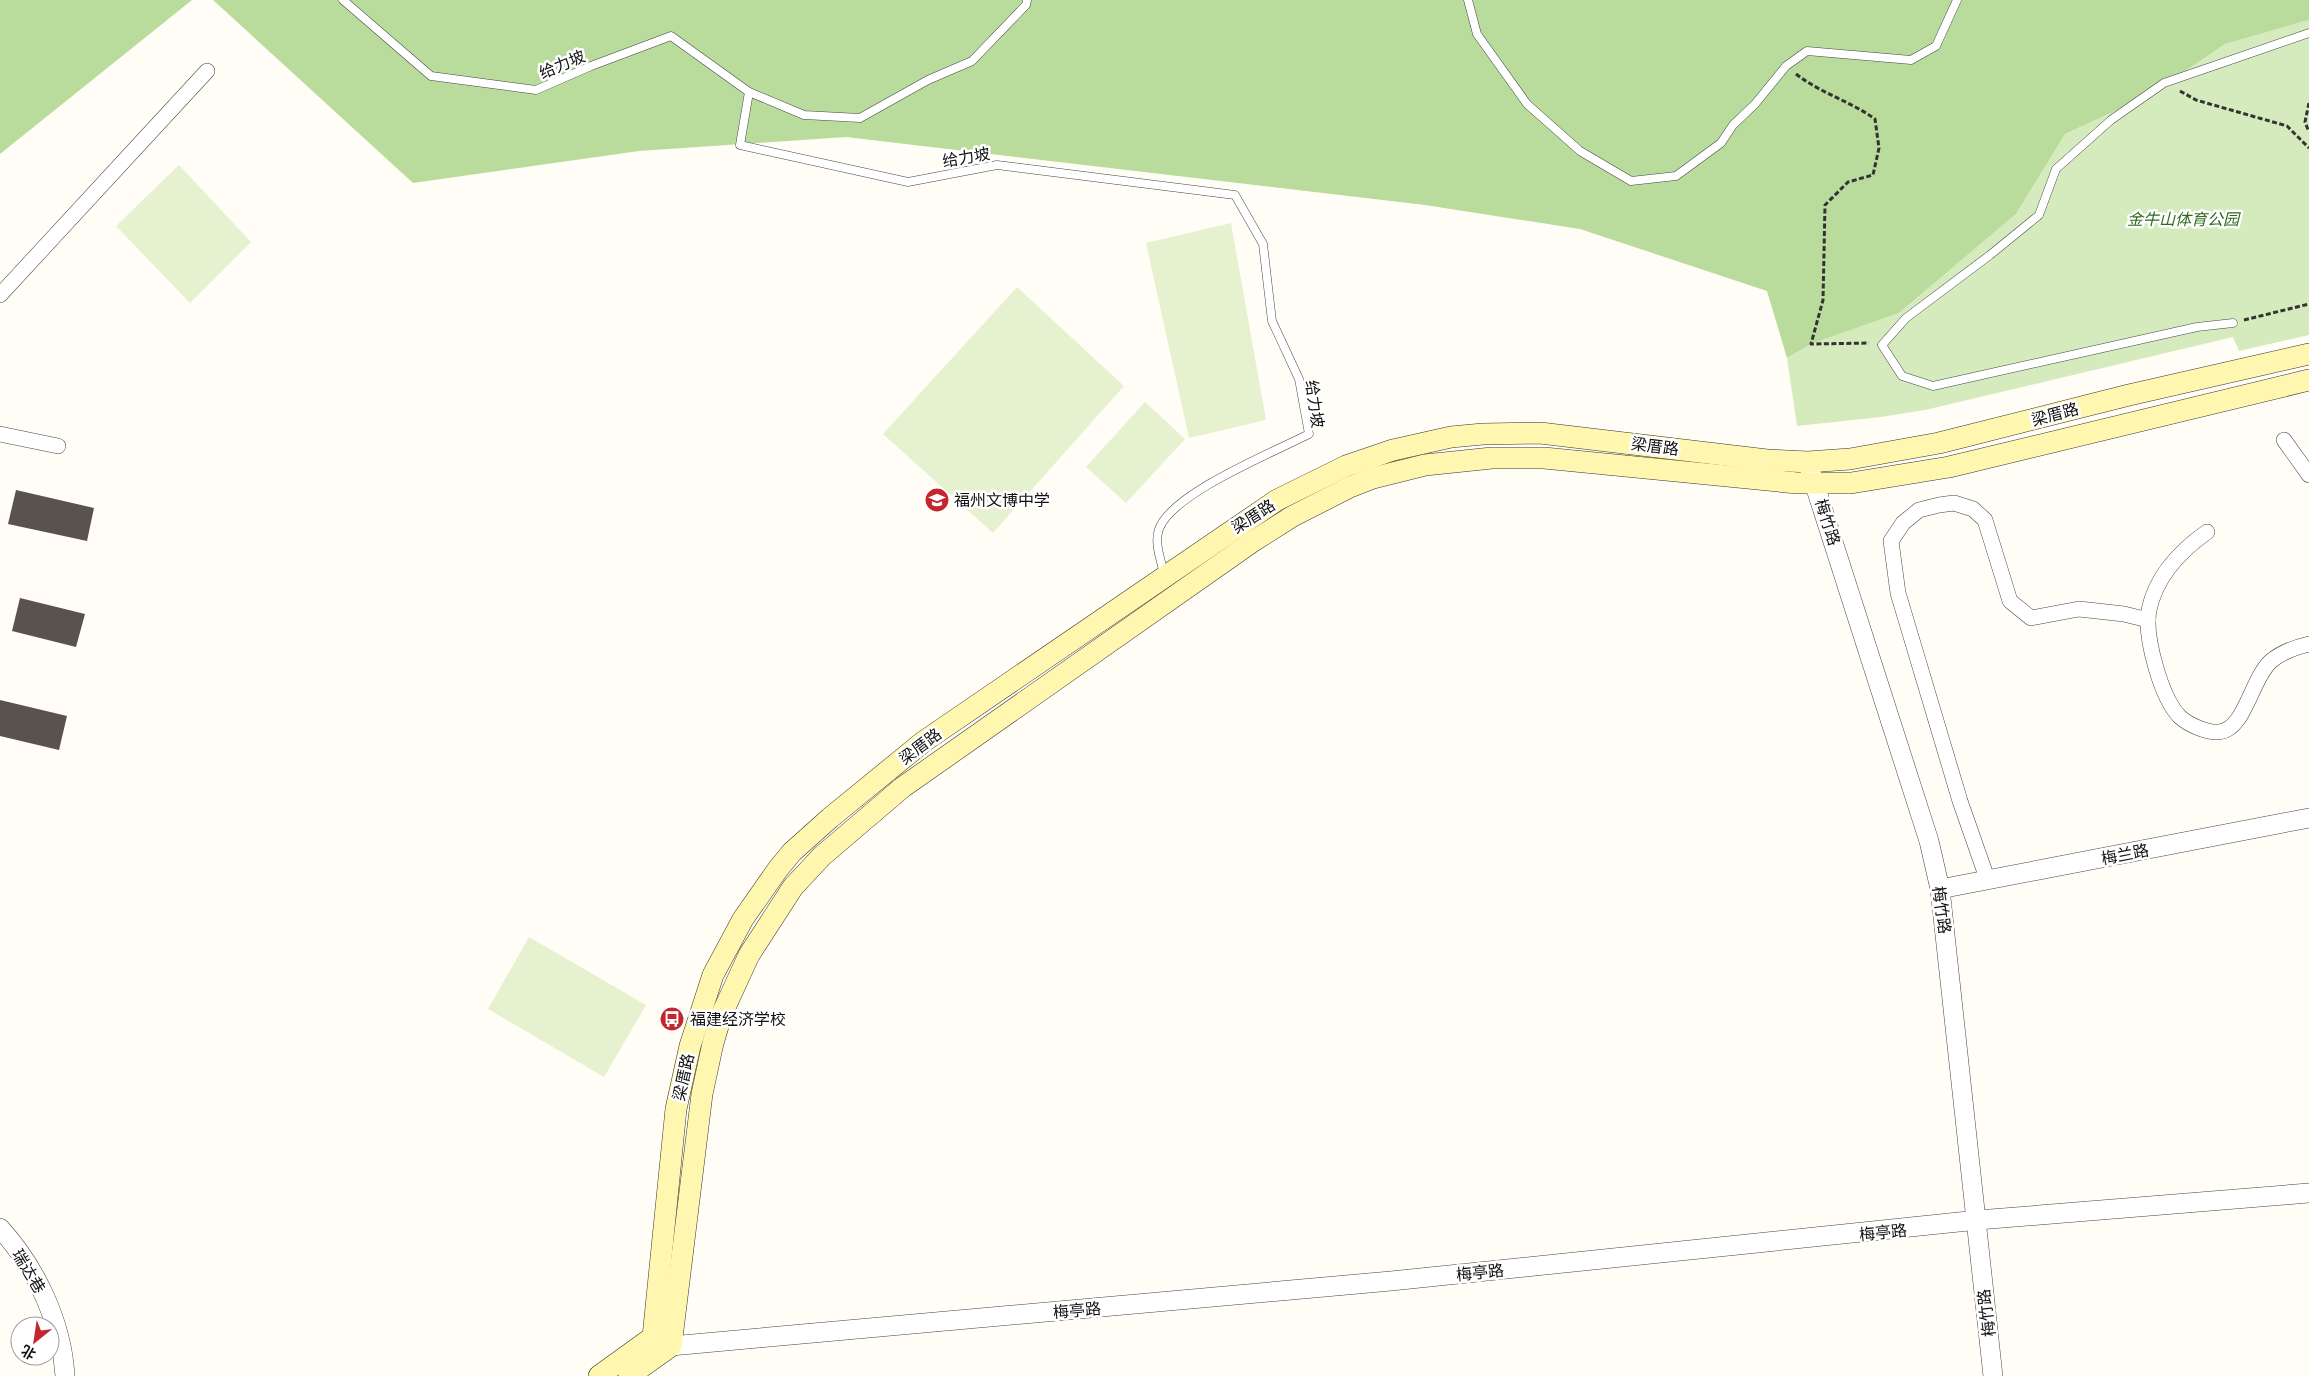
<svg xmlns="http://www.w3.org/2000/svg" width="2309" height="1376" font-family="'Zilla Slab','Noto Sans SC',serif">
<rect width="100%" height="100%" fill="#fffdf5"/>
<polygon fill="#d5ebbd" points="2309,20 2309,335 2239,351 2233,337 1925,410 1881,417 1797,426 1787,358 1811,344 1899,313 2016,214 2065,134 2150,95 2225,44"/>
<g fill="#b9dc9c">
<polygon points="0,0 192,0 0,154"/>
<polygon points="213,0 2309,0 2309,20 2225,44 2150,95 2065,134 2016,214 1899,313 1811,344 1787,358 1767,291 1580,229 1425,205 846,137 639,151 413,183"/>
</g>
<g fill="#e6f2cf">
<polygon points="179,165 251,242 190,303 116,226"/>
<polygon points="1231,223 1266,420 1189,438 1146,243"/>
<polygon points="1017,287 1124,386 993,533 883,434"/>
<polygon points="1145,402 1185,439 1126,503 1086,467"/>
<polygon points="529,937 646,1005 604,1077 488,1009"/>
</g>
<g fill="#5a524d">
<polygon points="16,490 94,508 87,541 8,524"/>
<polygon points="20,598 85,614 76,647 12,631"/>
<polygon points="0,700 67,716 59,750 0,736"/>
</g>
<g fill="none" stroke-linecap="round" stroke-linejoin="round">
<defs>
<g id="service">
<path d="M343 0 431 76 536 90 591 66 671 36 749 92 740 145 908 182 997 165 1235 195 1263 244 1272 321 1299 379 1309 434C1274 452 1172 493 1159 529 1154 543 1161 560 1164 574"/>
<polyline points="1468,0 1477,34 1527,104 1580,151 1631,181 1676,176 1721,143 1733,125 1755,104 1786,66 1807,51 1911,60 1936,46 1957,0"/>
<polyline points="749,92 804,115 860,118 928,80 972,61 1026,5 1027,0"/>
<polyline points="2233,323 2197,327 1933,386 1902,376 1882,345 1906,318 1990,255 2039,215 2056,169 2111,120 2164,83 2309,33"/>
</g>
<g id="minor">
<polyline points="0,295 207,71"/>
<polyline points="0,434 58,446"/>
<polyline points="2284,440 2309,475"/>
<path d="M2207 532C2180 551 2156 576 2149 610 2144 636 2161 698 2180 717 2189 725 2207 733 2219 732 2245 730 2251 679 2271 661 2282 652 2296 647 2309 644"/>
<polyline points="1988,881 1960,801 1898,593 1891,541 1903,523 1919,510 1939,505 1954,503 1973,509 1985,520 2010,601 2031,618 2079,609 2124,614 2148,620"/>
</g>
<g id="tertiary">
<polyline points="1810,470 1929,841 1940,889 1993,1376"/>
<polyline points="1940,889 2309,818"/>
<path d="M0 1228C36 1268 62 1322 65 1376"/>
<polyline points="659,1340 671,1346 769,1337 1391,1281 1978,1220 2309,1193"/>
</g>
<g id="secondary">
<polyline points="599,1376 653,1337 676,1109 690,1046 713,975 743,919 778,869 792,852 830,818 923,742 1277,500 1346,466 1393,450 1451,437 1483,434 1540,433 1767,460 1808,462 1850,459 1939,443 2129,395 2309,354"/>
<polyline points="629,1376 671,1346 702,1094 713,1043 721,1016 749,955 793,887 822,856 903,787 1252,542 1293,516 1350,487 1373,478 1425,465 1492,458 1544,458 1797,483 1851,483 1949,467 2309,380"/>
</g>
</defs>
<use href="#service" stroke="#444" stroke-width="9"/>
<use href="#minor" stroke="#444" stroke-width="16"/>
<use href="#tertiary" stroke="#444" stroke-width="20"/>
<use href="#secondary" stroke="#333" stroke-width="22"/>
<g stroke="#333" stroke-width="3" stroke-dasharray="5 2.5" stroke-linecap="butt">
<path d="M1796 74C1822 94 1850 101 1875 119L1879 148 1873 175 1848 182 1825 205 1823 300 1811 344 1869 343"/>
<polyline points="2180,91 2196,100 2287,126 2309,148"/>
<polyline points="2309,103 2305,122 2309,132"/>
<polyline points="2244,320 2309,304"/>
</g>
<use href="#service" stroke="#fff" stroke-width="8"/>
<use href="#minor" stroke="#fff" stroke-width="15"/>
<use href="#tertiary" stroke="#fff" stroke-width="19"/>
<use href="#secondary" stroke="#fff6b0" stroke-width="21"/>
</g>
<defs>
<symbol id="school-disc" viewBox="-11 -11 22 22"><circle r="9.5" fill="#c4262e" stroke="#fff"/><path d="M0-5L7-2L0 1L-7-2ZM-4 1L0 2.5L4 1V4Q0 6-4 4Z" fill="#fff"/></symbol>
<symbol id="bus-disc" viewBox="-11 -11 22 22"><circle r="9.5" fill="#c4262e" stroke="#fff"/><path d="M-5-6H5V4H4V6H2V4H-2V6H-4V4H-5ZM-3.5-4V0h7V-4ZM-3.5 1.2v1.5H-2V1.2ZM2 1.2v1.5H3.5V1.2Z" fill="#fff"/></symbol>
</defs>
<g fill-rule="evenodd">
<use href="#school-disc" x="923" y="486" width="28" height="28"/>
<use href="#bus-disc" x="658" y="1005" width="28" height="28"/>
</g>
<g text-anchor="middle" stroke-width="5" stroke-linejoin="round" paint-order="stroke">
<g font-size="16" fill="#111" stroke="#fff">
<text transform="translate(562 64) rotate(-23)" y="6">给力坡</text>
<text transform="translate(966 157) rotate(-10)" y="6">给力坡</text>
<text transform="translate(1315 404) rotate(82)" y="6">给力坡</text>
<text transform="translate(2055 414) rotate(-15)" y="6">梁厝路</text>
<text transform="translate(1655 446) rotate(7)" y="6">梁厝路</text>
<text transform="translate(1253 516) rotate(-33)" y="6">梁厝路</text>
<text transform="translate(1828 522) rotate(72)" y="6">梅竹路</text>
<text transform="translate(920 746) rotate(-37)" y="6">梁厝路</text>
<text transform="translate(2125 854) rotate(-11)" y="6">梅兰路</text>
<text transform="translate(1942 910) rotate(82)" y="6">梅竹路</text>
<text transform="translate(683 1077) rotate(-78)" y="6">梁厝路</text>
<text transform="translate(1883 1232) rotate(-6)" y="6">梅亭路</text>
<text transform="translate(29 1271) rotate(59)" y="6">瑞达巷</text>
<text transform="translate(1480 1272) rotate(-6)" y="6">梅亭路</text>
<text transform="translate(1077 1310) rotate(-5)" y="6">梅亭路</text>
<text transform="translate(1986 1313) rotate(-97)" y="6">梅竹路</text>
</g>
<g font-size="16" font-style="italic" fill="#2f6b1f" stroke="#fff">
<text x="2183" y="225">金牛山体育公园</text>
</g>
<g font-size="16" fill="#111" stroke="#fff" text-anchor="start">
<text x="954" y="506">福州文博中学</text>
<text x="690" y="1025">福建经济学校</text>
</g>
</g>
<g transform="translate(35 1341) rotate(210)"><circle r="24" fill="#ffffff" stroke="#a0a0a0"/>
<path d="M0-4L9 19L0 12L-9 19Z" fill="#c4262e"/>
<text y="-8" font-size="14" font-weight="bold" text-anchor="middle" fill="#111111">北</text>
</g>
</svg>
